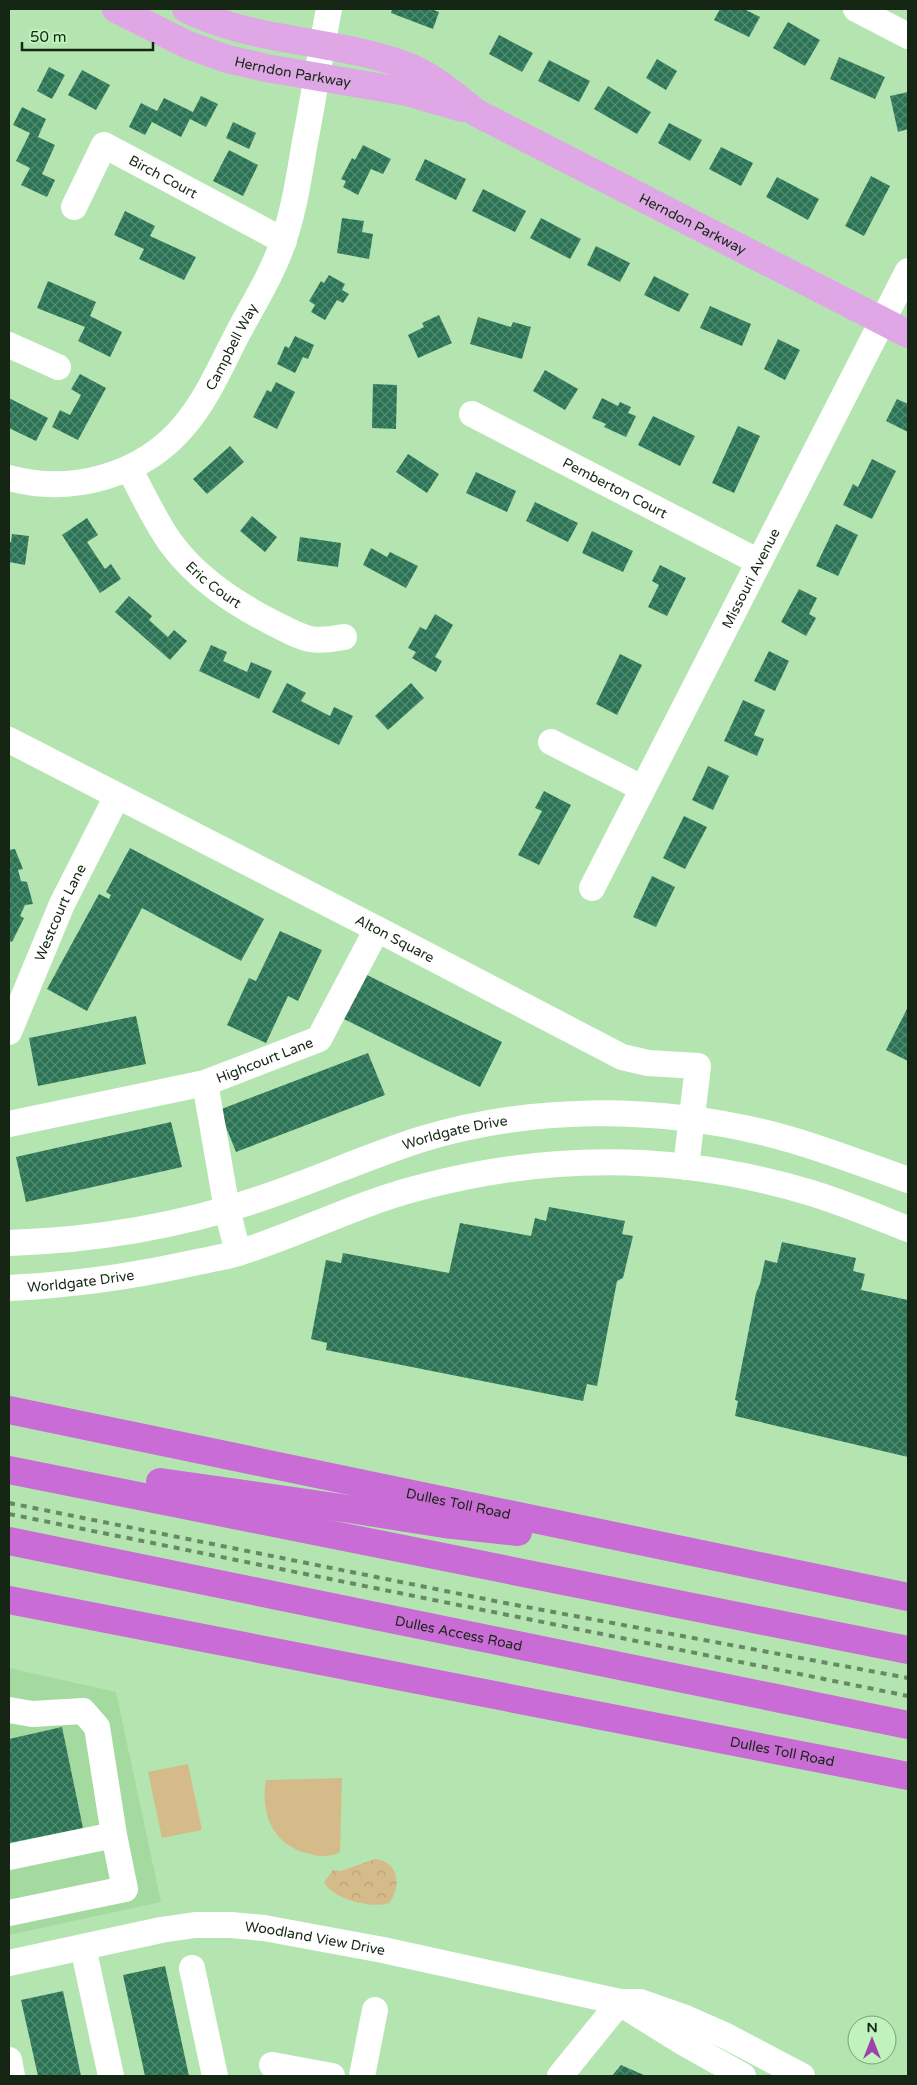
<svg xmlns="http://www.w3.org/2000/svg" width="917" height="2085" font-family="'Varela Round',sans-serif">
<defs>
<pattern id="park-crowns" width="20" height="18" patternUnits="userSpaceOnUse" patternTransform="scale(1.25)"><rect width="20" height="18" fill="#d5bb8a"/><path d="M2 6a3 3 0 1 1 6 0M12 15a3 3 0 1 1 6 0" fill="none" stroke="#b6a176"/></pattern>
<pattern id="building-cross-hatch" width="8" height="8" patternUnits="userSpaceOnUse" patternTransform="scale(1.25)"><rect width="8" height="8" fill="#2a7455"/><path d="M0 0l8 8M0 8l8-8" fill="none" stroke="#558a73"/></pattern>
</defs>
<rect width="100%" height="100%" fill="#b4e5b0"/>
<polygon fill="#a4da9f" points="9,1668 116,1692 161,1902 9,1935"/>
<path fill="url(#park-crowns)" d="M375 1859C399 1861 402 1888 389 1903 372 1909 332 1899 324 1882L333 1870 341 1871Z"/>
<g fill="#d5bb8a">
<polygon points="188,1764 202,1830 162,1838 148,1772"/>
<path d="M342 1778 340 1852C331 1857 319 1857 310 1854 273 1846 260 1814 266 1780Z"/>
</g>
<g fill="url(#building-cross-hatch)">
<polygon points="392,9 431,9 439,12 433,29 391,13"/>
<polygon points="720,9 744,9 760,17 749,37 714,20"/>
<polygon points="788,22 820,40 805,66 773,48"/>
<polygon points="499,35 533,53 522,72 489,54"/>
<polygon points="839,57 885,77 875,99 830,79"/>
<polygon points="657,59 677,71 666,90 646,78"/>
<polygon points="549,60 590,81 579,102 538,81"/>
<polygon points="49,67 65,75 52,99 37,91"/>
<polygon points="82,70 110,85 96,110 68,95"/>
<polygon points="608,86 651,112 637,134 594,109"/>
<polygon points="908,92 908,129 898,132 890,96"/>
<polygon points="201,96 218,104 206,127 190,119 181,137 152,122 145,135 129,127 141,103 157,111 164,98 193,112"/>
<polygon points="22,107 46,119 38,137 55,145 42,174 55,180 47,197 21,185 30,168 16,161 30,133 13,125"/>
<polygon points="233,122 256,133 249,149 226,138"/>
<polygon points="669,123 702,140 690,161 658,143"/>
<polygon points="363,145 391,159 383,174 371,169 358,195 343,187 346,181 341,179 352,158 355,160"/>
<polygon points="721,147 753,163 741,186 709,169"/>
<polygon points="229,150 258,165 243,196 213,181"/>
<polygon points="425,159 466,179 456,200 415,180"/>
<polygon points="871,176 890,186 864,236 845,226"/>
<polygon points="777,177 819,199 808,220 766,197"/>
<polygon points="483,189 526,211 515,232 472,211"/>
<polygon points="125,211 155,226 150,236 196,257 184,280 139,259 144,249 114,235"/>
<polygon points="342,218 364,221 362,232 373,234 369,259 337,253"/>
<polygon points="541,218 581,239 570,259 530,238"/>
<polygon points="596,246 630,263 620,282 587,265"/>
<polygon points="329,275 345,284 342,290 349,294 343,303 337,300 325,320 311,312 315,305 309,301 321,281 324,283"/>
<polygon points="654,276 689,294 679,312 644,295"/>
<polygon points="48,281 96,302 90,316 122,332 110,357 78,341 85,327 37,308"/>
<polygon points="710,306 751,324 742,346 700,328"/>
<polygon points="439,315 452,343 418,358 408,335 424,327 422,323"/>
<polygon points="478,317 511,327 513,322 531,327 522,359 470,344"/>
<polygon points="295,336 314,345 308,359 303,357 295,373 277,364 285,346 289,348"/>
<polygon points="778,339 800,350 785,380 764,369"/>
<polygon points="545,370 578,389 565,410 533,391"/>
<polygon points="80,374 106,388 78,440 52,427 60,410 70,415 81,395 71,389"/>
<polygon points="276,382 295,392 277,429 253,417 267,390 271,392"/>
<polygon points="373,384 397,385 396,429 372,428"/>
<polygon points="9,398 48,418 36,441 9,428"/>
<polygon points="602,398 618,406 620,402 631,407 628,413 636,416 626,437 604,427 606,424 592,418"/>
<polygon points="897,399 908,404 908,432 886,421"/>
<polygon points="653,416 695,436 680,466 638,445"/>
<polygon points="738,426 760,436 734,493 712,483"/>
<polygon points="230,446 244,462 207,494 193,479"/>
<polygon points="408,454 439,474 427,493 396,472"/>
<polygon points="872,459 896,471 872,519 843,505 853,484 858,487"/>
<polygon points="476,472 516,491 507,512 466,493"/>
<polygon points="535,502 578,523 568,542 526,521"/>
<polygon points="252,516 277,537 265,552 240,531"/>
<polygon points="87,518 98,535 87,542 105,569 111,564 121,579 100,593 62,535"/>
<polygon points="836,524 858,535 838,576 816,566"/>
<polygon points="592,531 633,551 623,572 582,553"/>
<polygon points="12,534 29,536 25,565 9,562 9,542 11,542"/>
<polygon points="300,537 341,543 338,567 297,561"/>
<polygon points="371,548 387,557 390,552 418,566 406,588 363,565"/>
<polygon points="660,565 686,578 667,616 648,607 659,585 652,581"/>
<polygon points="799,589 817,598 809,614 816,618 806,636 781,622"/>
<polygon points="129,596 152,616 149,620 168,637 174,630 187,641 170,660 115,612"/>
<polygon points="435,614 453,625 435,657 442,661 436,672 412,658 416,652 408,648 420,627 426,630"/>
<polygon points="211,645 227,652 223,661 247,672 251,662 272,671 259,699 199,671"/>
<polygon points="769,651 789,661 775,691 754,681"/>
<polygon points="620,654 642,665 617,715 596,704"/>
<polygon points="287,683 306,693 301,701 330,716 334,707 353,716 339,745 272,712"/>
<polygon points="411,683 424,698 388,730 375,716"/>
<polygon points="743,700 765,710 754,735 764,739 757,756 724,741"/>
<polygon points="708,766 729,776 713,810 692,800"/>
<polygon points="544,791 571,805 539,865 518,855 542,811 535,808"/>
<polygon points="684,816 707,827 685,869 663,858"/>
<polygon points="130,848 264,919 241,961 142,908 87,1011 47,989 99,894 109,899 111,895 106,892"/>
<polygon points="15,849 23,869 18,870 21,881 27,882 33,904 25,905 20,916 24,918 12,942 9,941 9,850"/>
<polygon points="652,876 675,887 656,927 633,917"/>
<polygon points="280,931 322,950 298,1001 288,996 266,1043 227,1025 249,978 256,981"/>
<polygon points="365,974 502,1042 480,1087 342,1018"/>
<polygon points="908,1007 908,1061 886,1050"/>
<polygon points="136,1016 146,1064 38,1086 29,1038"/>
<polygon points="368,1053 385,1095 236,1152 219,1110"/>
<polygon points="171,1122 182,1167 26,1202 16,1157"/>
<polygon points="549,1207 625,1221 622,1234 633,1236 623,1278 617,1281 597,1386 587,1384 583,1401 326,1350 327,1343 311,1339 326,1260 341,1263 343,1253 449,1273 460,1223 531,1236 535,1218 546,1221"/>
<polygon points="782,1242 856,1258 853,1271 865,1274 861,1290 908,1300 908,1457 735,1416 738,1401 735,1400 756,1293 760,1284 765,1260 777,1263"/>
<polygon points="62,1727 83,1828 9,1843 9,1739"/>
<polygon points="165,1966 189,2076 145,2076 123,1975"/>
<polygon points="63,1991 81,2076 38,2076 21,2000"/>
<polygon points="621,2065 646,2076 612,2076"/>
</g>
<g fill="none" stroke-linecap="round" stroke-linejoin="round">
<g stroke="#fff" stroke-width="26">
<polyline points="856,9 908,36"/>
<path id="s1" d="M74 207 104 145 284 241"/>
<polyline points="9,345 58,367"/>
<path id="s2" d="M472 414 759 562"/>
<path id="s3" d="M129 468C142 493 154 519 170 542 196 578 233 602 271 622 284 628 296 636 310 639 321 641 333 639 344 637"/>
<path id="s4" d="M9 478C71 495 142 476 184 426 208 398 222 363 239 331 255 301 274 271 284 239 294 209 299 178 304 147 313 101 320 55 329 9"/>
<path id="s5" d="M9 740 377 929 622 1057 648 1063 698 1066 686 1167"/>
<polyline points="551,742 642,788"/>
<path id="s6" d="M592 888 908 271"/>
<path id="s7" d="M9 1032 62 904 117 796"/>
<polyline points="205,1083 227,1209 238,1253"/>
<path id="s8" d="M9 1124 205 1083 319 1039 377 929"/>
<path id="s9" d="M9 1243C92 1240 176 1227 256 1200 312 1182 365 1157 422 1139 531 1106 651 1106 762 1132 812 1144 860 1163 908 1180"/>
<path id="s10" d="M9 1288C69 1285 129 1277 188 1264 205 1260 222 1258 238 1253 299 1234 356 1204 418 1188 548 1153 678 1153 808 1192 842 1202 875 1216 908 1229"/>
<polyline points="9,1710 32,1714 83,1711 97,1727 114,1835 9,1857"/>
<polyline points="9,1913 125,1889 114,1835"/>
<polyline points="83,1947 111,2076"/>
<path id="s11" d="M9 1963 161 1930 195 1925H231L264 1928 383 1950 620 2002H640L683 2017 726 2036 802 2076"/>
<polyline points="192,1968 215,2076"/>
<polyline points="631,2010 684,2043 743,2076"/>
<polyline points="9,2060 12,2076"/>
<polyline points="272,2065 332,2076"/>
<polyline points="362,2076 375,2010"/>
<polyline points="560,2076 620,2002"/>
</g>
<g stroke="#dfa7e6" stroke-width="28">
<path id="s12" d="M116 9 188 45 227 59 266 68 407 92 462 108"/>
<path id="s13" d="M186 9C255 43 333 39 404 65 432 75 454 95 477 113L908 334"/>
</g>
<g stroke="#ca6cd6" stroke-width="28">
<path id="s14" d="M9 1410 908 1597"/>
<polyline points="9,1470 908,1650"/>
<polyline points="160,1482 356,1510 444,1524 518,1532"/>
<path id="s15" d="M9 1541 908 1725"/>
<path id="s16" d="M9 1600 908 1776"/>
</g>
<g stroke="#678964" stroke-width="4" stroke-dasharray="6 6" stroke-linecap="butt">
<polyline points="9,1503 505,1603 908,1678"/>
<polyline points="9,1514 908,1696"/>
</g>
</g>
<g text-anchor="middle" stroke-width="5" stroke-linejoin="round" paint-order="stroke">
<g font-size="14" fill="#152714" stroke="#c0f2bd">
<text dy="5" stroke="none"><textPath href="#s12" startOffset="189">Herndon Parkway</textPath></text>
<text dy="5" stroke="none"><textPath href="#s1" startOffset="136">Birch Court</textPath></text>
<text dy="5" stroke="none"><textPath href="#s13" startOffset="556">Herndon Parkway</textPath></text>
<text dy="5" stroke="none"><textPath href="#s4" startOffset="285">Campbell Way</textPath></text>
<text dy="5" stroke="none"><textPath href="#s2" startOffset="161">Pemberton Court</textPath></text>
<text dy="5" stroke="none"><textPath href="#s6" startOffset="348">Missouri Avenue</textPath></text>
<text dy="5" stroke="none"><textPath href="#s3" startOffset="146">Eric Court</textPath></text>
<text dy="5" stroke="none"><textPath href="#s7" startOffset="130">Westcourt Lane</textPath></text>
<text dy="5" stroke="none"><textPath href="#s5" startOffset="434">Alton Square</textPath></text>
<text dy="5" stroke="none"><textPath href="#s8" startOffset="264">Highcourt Lane</textPath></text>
<text dy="5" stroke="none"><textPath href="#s9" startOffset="462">Worldgate Drive</textPath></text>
<text dy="5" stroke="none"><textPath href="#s10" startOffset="72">Worldgate Drive</textPath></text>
<text dy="5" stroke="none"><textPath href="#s14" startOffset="459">Dulles Toll Road</textPath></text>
<text dy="5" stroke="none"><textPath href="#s15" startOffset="459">Dulles Access Road</textPath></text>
<text dy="5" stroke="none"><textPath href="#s16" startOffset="788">Dulles Toll Road</textPath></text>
<text dy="5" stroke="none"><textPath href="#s11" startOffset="311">Woodland View Drive</textPath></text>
</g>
</g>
<rect width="917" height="2085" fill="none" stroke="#152714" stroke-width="20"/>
<g transform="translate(872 2040)"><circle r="24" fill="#c0f2bd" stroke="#7ca179"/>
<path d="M0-4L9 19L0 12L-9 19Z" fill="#9e41aa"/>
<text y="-8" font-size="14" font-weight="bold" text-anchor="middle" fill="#152714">N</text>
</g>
<path d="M22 42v8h131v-8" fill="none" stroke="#152714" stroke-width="2.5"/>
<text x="30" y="42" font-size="15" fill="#152714" stroke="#c0f2bd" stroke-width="4" paint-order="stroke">50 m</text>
</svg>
